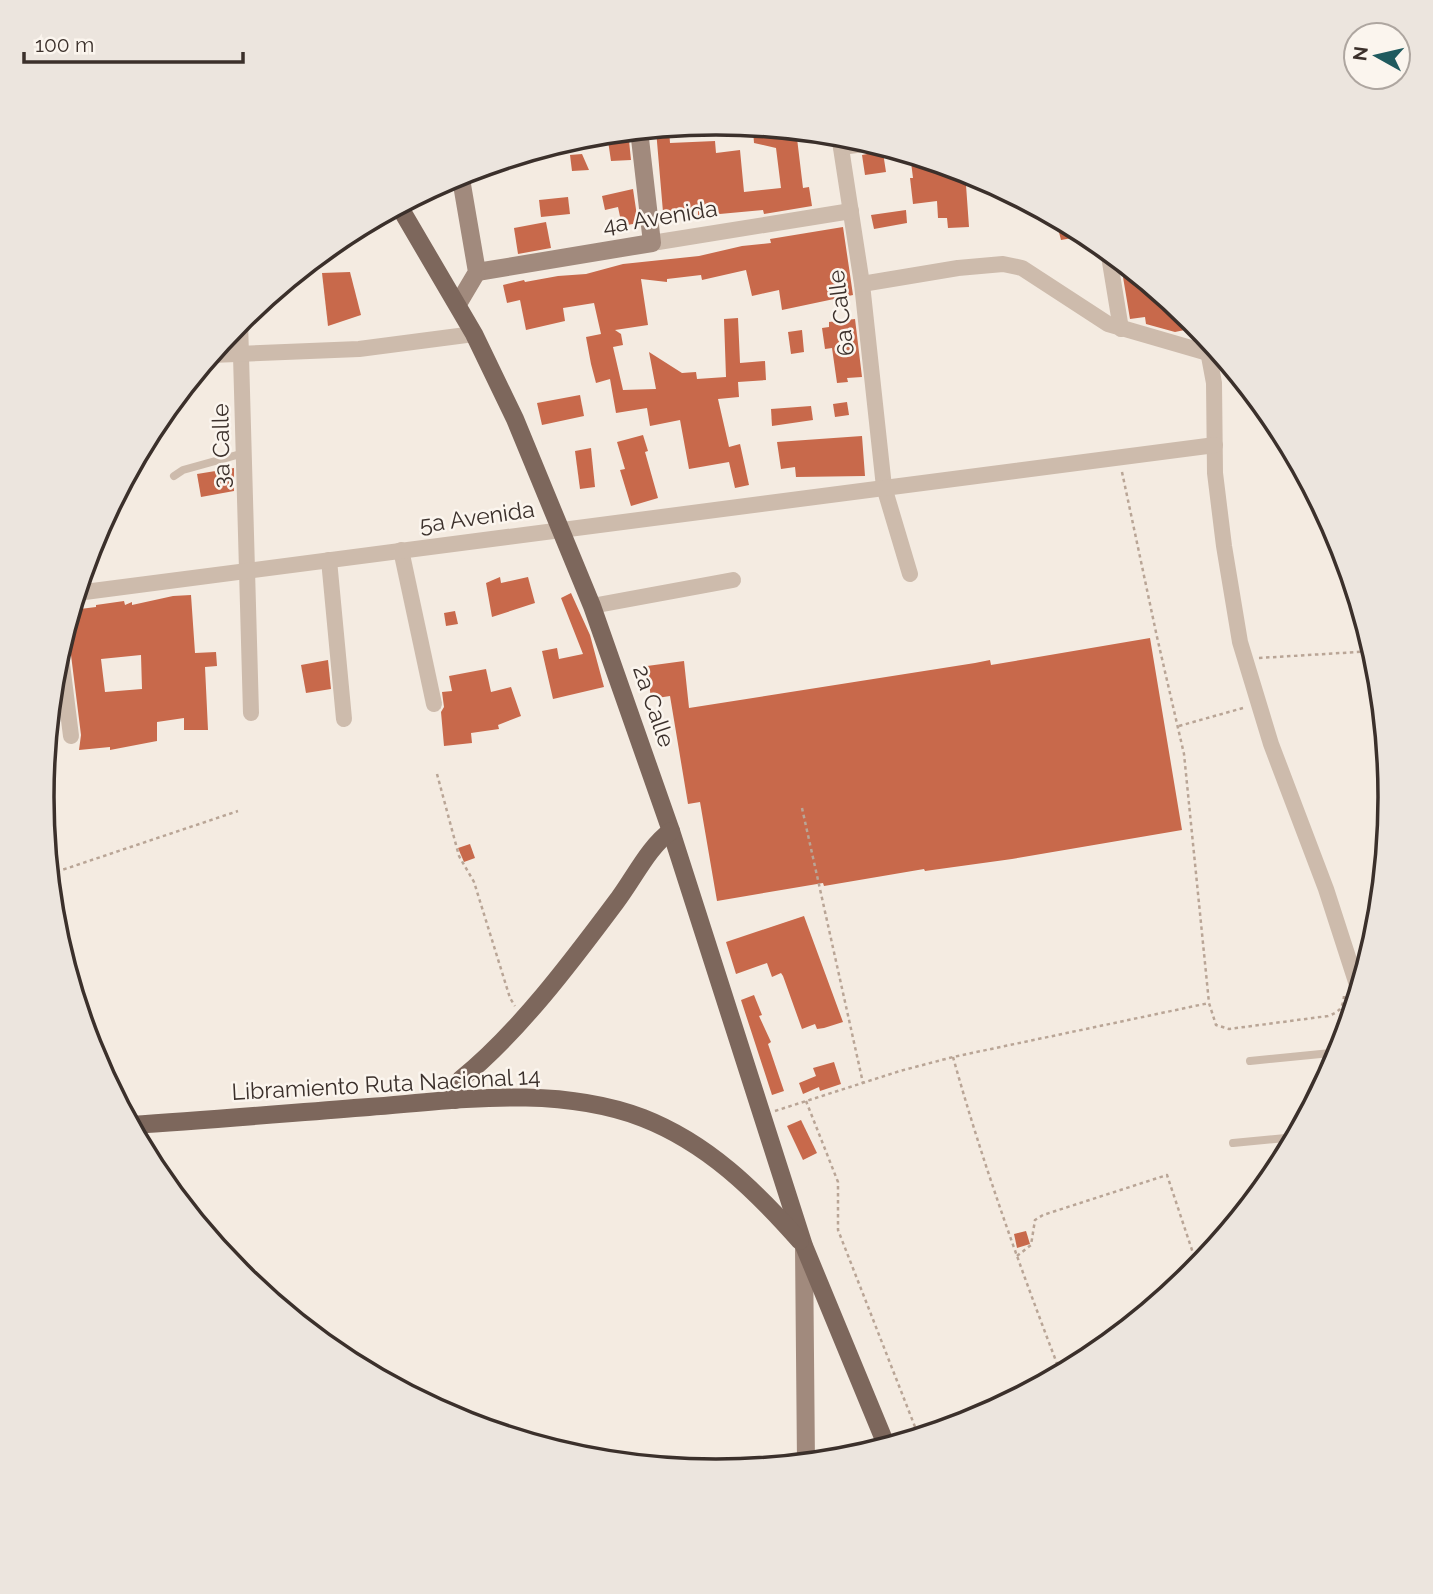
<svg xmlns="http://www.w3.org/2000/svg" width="1433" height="1594" font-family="Raleway,sans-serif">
<rect width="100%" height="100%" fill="#f4ebe1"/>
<g fill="#c8694b" fill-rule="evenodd">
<polygon points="773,128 796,130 803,188 809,187 812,206 764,214 763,210 698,216 698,209 663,212 656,130 669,129 670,143 715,141 716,153 740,150 744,192 781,188 776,148 754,143 753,130"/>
<polygon points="628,131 631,160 611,161 607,134"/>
<polygon points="882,146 886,172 865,175 862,155 878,152"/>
<polygon points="582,154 589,170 572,171 570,155"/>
<polygon points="910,154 975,174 987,181 966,185 969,227 948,228 947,218 938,218 937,201 913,204 910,178 913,178"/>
<polygon points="633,189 638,223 622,226 618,207 605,210 602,196"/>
<polygon points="568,197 570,214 541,217 539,200"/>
<polygon points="906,210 907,223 874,229 871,215"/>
<polygon points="1055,217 1075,228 1089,235 1061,240"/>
<polygon points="546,222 551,248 518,254 514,228"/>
<polygon points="843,227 853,295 782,310 779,290 752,296 746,270 702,280 701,275 667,279 667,282 641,279 648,325 615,330 621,334 623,345 613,347 623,390 656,389 649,352 682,373 696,372 697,379 726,377 724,319 738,318 740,363 765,361 766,380 738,382 739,397 718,399 729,447 740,444 749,485 735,488 729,462 689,469 680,420 650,426 647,408 616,413 610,379 596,383 591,364 586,337 601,334 594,303 563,308 565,321 526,330 520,300 507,303 503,285 524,280 525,282 558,276 586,274 623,264 699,256 742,246 771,243 770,239"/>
<polygon points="350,272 361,315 328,326 322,273"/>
<polygon points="1139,275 1194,320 1199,327 1175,332 1146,324 1145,317 1130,319 1123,277"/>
<polygon points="855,319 862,377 847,378 848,382 837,383 832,348 825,349 822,328 829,327 829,322"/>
<polygon points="802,330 804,352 791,354 788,332"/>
<polygon points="580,395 584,416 542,425 537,403"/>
<polygon points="847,402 849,415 835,417 833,404"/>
<polygon points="811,406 813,420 772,426 771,409"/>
<polygon points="643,435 648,451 645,452 658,498 631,506 620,470 625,469 617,442"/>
<polygon points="862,436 865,476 796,477 795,467 781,469 777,442"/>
<polygon points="591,448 595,487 580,489 575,451"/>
<polygon points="234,468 234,491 201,497 197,474"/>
<polygon points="500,577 501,583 528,577 535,603 492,617 486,583"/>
<polygon points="571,593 590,635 604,687 553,699 542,651 557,648 559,659 583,654 561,598"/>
<path d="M191 595 195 653 216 652 217 666 205 667 208 730H184V718L157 722V741L110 750V747L79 750 81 735 70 647 63 638 72 610 96 607V605L124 601 125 605 132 602V605L173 596ZM141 655 142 689 105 692 101 659Z"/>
<polygon points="455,611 458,624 446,626 444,613"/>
<polygon points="1150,638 1182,830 1012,859 925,871 924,869 824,886 823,883 717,901 700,802 688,804 670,696 651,699 647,666 684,661 689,708 975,663 990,660 991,665"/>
<polygon points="328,660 331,689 306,693 301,665"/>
<polygon points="486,669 491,692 511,687 521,716 498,725 499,729 471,733 472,743 444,746 441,712 444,707 442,692 452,691 449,676"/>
<polygon points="53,681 57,712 50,713 52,691"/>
<polygon points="470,844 475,858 464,862 458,848"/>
<polygon points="804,916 843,1022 824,1028 817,1029 815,1024 802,1029 783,976 781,973 772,977 767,963 736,974 726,942"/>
<polygon points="754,995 762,1015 759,1016 771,1042 768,1044 784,1091 772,1095 741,1000"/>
<polygon points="834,1062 841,1084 820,1091 819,1087 803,1094 799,1083 816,1076 813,1068"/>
<polygon points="801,1120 817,1153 803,1160 787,1126"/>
<polygon points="1026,1231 1030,1244 1017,1248 1014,1234"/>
</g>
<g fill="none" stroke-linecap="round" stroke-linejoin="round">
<g stroke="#b9a596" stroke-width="2.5" stroke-dasharray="3.5 3.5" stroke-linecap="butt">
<polyline points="1122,472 1157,637 1184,754 1209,1003"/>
<polyline points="1259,658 1374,651"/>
<polyline points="1179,726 1243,708"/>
<polyline points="437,774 459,856 474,882 510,998 515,1006"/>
<polyline points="802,808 863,1083"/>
<polyline points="50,874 238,811"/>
<path d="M953 1057C983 1165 1021 1270 1061 1374"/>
<polyline points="806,1101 838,1182 838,1230 919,1437"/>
<path d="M775 1111 900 1071 953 1057 1209 1003 1216 1025 1229 1029 1328 1016C1339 1012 1343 1008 1344 996"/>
<polyline points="198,1223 207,1231 209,1236"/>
<polyline points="1017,1256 1031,1245 1035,1220 1043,1215 1167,1175 1198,1268"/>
</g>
<g stroke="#cdbbac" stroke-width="8">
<polyline points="174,476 183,470 244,453"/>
<polyline points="1250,1061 1341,1052"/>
<polyline points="1233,1143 1296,1137"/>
</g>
<g stroke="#cdbbac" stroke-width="16">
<polyline points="839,135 862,284 884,487 910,574"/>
<polyline points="841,147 872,143"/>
<polyline points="652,243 851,211"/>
<polyline points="1108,250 1121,329"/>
<polyline points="862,284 958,268 1003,264 1022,268 1108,324 1208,353"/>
<polyline points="240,320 251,713"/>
<polyline points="1205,335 1214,383 1215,473 1224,546 1240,642 1271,744 1326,889 1359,991"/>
<polyline points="211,355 359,349 474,334"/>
<polyline points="401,550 434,704"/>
<polyline points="329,560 344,719"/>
<polyline points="77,593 1215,445"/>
<polyline points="592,606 733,580"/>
<polyline points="60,648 71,736"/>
</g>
<g stroke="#a18a7d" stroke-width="18">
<polyline points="477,272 652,243 639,130"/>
<polyline points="458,304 477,272 460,173"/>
<polyline points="804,1246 806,1463"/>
</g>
<g stroke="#7d675c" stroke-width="18">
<polyline points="399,206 474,334 515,419 592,606 671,831 804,1246 887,1447"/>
<path d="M455 1100V1086L461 1079C518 1033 572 961 616 902 633 880 649 846 671 831"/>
<path d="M131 1125C210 1120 290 1113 369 1107 459 1100 556 1085 643 1118 707 1143 755 1190 800 1241"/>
</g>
</g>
<g text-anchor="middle" stroke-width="5" stroke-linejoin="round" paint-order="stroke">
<g font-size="23" fill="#3b302b" stroke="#fbf5ee">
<text transform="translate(660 217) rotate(-9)" y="8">4a Avenida</text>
<text transform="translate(841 313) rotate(-97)" y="8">6a Calle</text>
<text transform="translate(221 446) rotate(-91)" y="8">3a Calle</text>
<text transform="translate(477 517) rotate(-8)" y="8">5a Avenida</text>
<text transform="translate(654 706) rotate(71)" y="8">2a Calle</text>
<text transform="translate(386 1084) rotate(-3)" y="8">Libramiento Ruta Nacional 14</text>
</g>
</g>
<path d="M0 0H1433V1594H0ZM54 797a662 662 0 1 1 1324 0a662 662 0 1 1-1324 0Z" fill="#ece5de" fill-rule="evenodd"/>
<path fill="none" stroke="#3b302b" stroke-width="3.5" d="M54 797a662 662 0 1 1 1324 0a662 662 0 1 1-1324 0Z"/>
<g transform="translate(1377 56) rotate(278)"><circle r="33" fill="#fbf5ee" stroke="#aea6a0" stroke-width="2"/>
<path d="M0-5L12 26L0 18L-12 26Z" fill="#1f5a5e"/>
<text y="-10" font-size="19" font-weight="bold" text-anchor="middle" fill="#3b302b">N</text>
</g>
<path d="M24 52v10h219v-10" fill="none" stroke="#3b302b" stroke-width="3.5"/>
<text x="35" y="52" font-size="21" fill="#3b302b" stroke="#fbf5ee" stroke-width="5" paint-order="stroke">100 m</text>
</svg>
